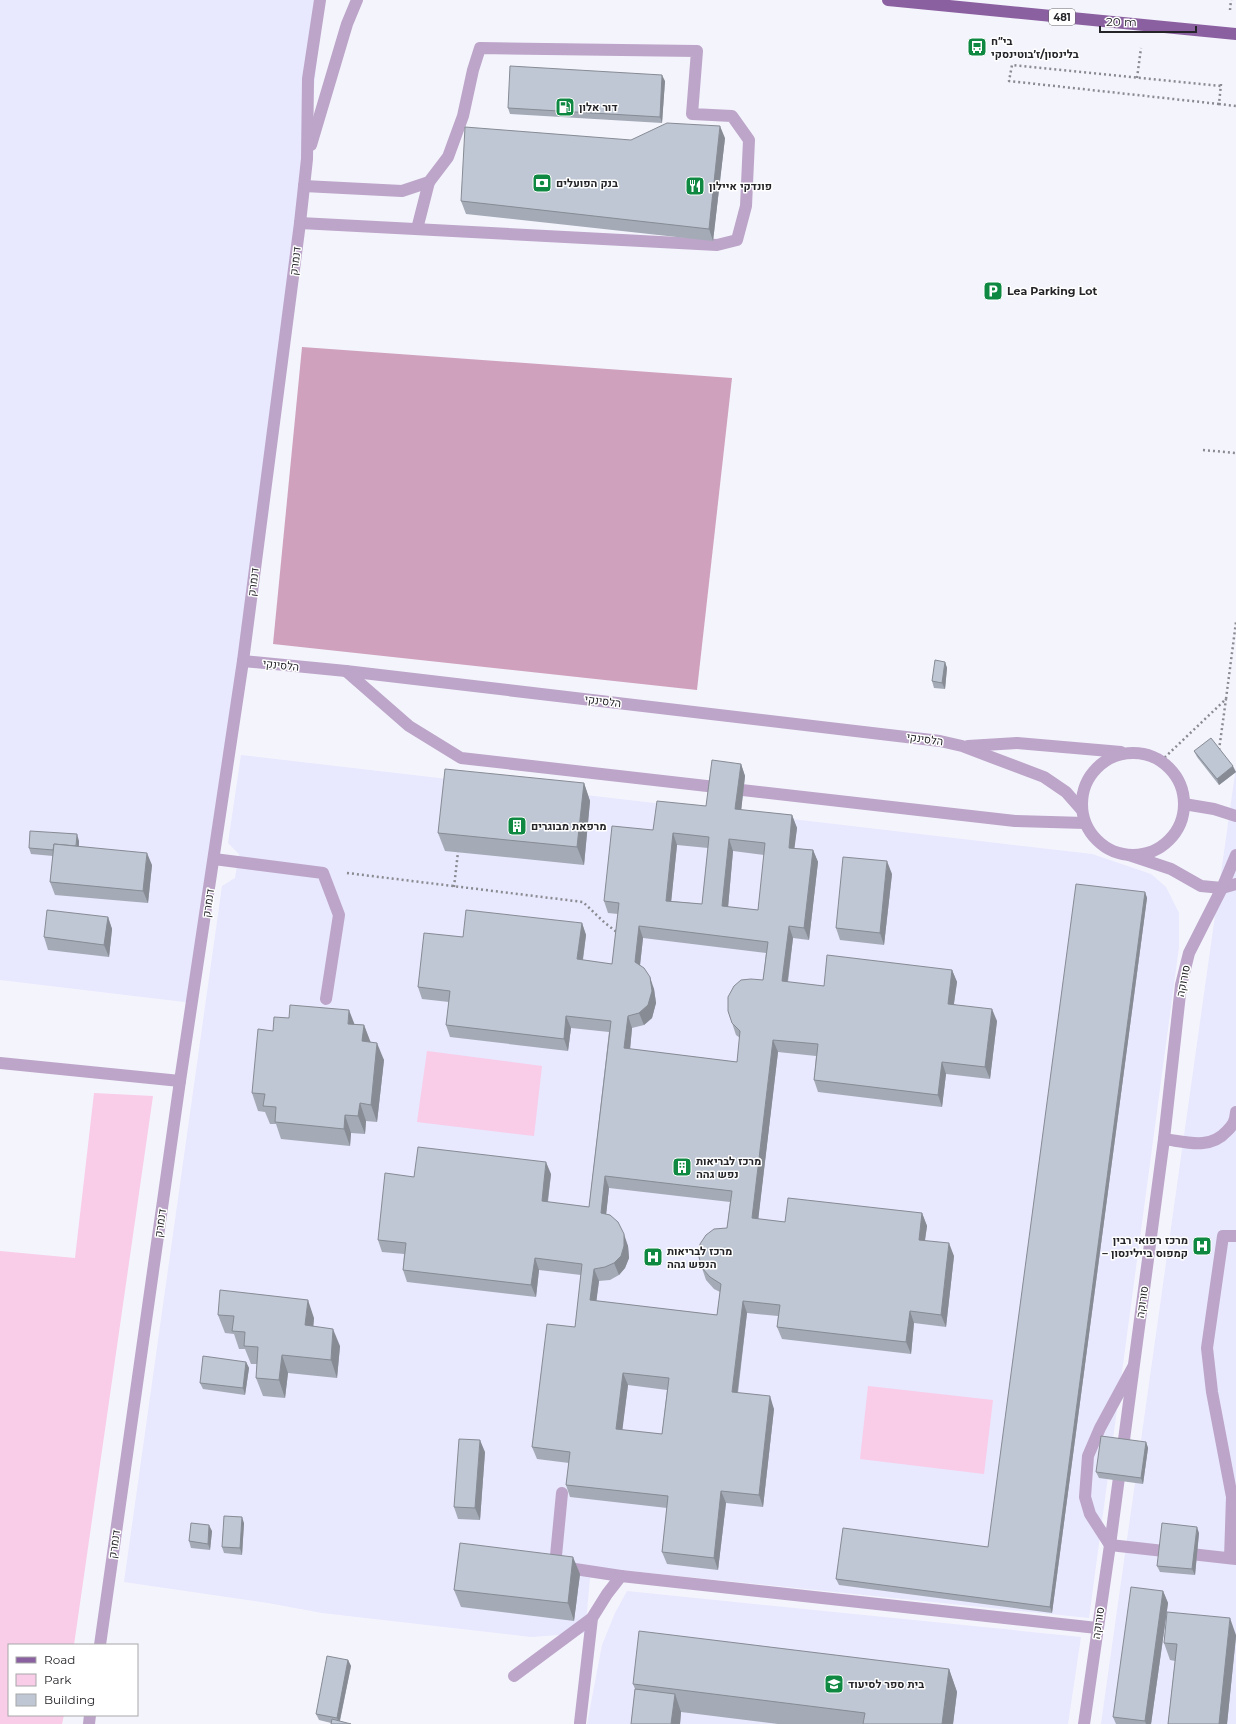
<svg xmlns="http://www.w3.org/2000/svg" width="1236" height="1724" font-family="Montserrat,Heebo,sans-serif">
<rect width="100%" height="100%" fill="#f4f4fd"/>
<g fill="#e8e8fe">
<polygon points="0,0 323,0 300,223 193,1003 0,980"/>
<polygon points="241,755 1092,854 1151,874 1166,887 1179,913 1179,947 1089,1618 591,1567 585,1633 531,1637 322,1613 268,1603 124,1582 222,886 235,878 239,854 228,843"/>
<polygon points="1236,767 1236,1724 1101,1724"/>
<polygon points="627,1591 1081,1637 1068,1724 587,1724 602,1645 615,1613"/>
</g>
<g fill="#f9cce8">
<polygon points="427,1051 542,1066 534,1136 417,1122"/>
<polygon points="94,1093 153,1096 74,1645 9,1645 9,1715 64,1715 62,1724 0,1724 0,1251 75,1258"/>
<polygon points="868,1386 993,1400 984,1474 860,1459"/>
</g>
<polygon fill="#cfa1bd" points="302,347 732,378 697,690 273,644"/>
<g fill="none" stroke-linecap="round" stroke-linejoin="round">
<g stroke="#8a8a91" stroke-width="2.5" stroke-dasharray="2 3" stroke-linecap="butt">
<polyline points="1230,10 1231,0"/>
<polyline points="1137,78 1141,48"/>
<polyline points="1221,84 1219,104 1236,106"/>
<polyline points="1219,104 1009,81 1012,65 1221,86"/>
<polyline points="1203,450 1236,453"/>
<polyline points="1219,750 1226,699"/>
<polyline points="1161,761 1226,699 1236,622"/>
<polyline points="347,873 583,902 605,923 618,933"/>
<polyline points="454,887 458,852"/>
</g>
<g stroke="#bca5c8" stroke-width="12">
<polyline points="300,223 717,245 737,240 746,206 749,140 732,116 692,114 697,51 480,48 473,70 463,116 448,157 429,182 402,191 304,186"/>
<polyline points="417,229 429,182"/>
<polyline points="346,671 409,726 461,758 1015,821 1085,823"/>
<polyline points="1184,804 1214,809 1236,816"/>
<polyline points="1129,855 1171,869 1201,886 1222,888 1236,884"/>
<polyline points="214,859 323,873 339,915 326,999"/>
<polyline points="1222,888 1236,855"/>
<polyline points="0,1063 180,1081"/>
<path d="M1164 1139C1187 1142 1210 1150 1227 1131 1233 1125 1235 1122 1236 1112"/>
<polyline points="1133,1367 1100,1428 1088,1456 1085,1497 1090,1514 1110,1545 1236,1559"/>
<polyline points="562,1493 555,1566 621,1576"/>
<polyline points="1230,1558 1232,1497 1212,1392 1207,1348 1223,1236 1236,1236"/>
<polyline points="514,1676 592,1618"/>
<polyline points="580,1723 592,1618 607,1594 621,1576 1097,1628"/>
</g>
<g stroke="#bca5c8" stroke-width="12">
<polyline points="311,145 347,24 357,0"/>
<polyline points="243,661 346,671 940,741 962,746 1044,777 1066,792 1081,809"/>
<polyline points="968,746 1017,743 1121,752"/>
<circle cx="1133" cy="804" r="51"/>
<polyline points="100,1645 180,1081 243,661 300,223 307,159 308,79 320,0"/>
<polyline points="89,1724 90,1715"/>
<polyline points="1084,1724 1110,1545 1164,1139 1181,985 1189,953 1222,888"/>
</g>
<polyline stroke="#8b60a0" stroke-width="12" points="888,0 1236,34"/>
</g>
<g fill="#a4abb6" fill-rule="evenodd">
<polygon points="665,81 662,123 510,114 508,108"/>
<polygon points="725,138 713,241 466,214 461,201 631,140"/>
<polygon points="945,662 947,668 945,689 934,688 932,681"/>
<polygon points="1194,751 1236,772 1219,785 1197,757"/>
<path d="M741 764 745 776 741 810 792 815 797 828 794 848 813 850 818 862 809 940 793 938 788 982 824 986 952 970 957 982 954 1004 997 1021 990 1079 946 1074 942 1107 818 1092 814 1080 816 1056 778 1052 758 1219 785 1222 922 1213 927 1226 925 1241 954 1256 946 1327 914 1323 911 1354 782 1339 777 1327 778 1316 747 1313 738 1393 774 1409 763 1507 726 1503 718 1570 667 1564 662 1552 667 1508 570 1497 566 1485 569 1463 537 1459 532 1447 575 1327 581 1275 539 1270 536 1297 407 1282 403 1270 404 1254 382 1252 378 1240 414 1177 551 1174 548 1202 589 1207 609 1032 571 1028 568 1051 450 1037 446 1025 449 1002 422 999 418 987 463 937 582 923 586 935 583 960 612 964 618 914 608 913 604 901 653 830 706 806ZM677 845 708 848 702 904 671 901ZM733 851 764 855 758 910 728 907ZM643 938 766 953 763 980 728 1011 736 1035 740 1038 737 1062 630 1049 632 1028 644 1025 652 1018 656 1003 654 989 640 965ZM609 1188 730 1202 727 1228 702 1268 706 1280 714 1289 720 1292 717 1315 596 1301 599 1281 610 1280 619 1275 625 1268 629 1258 628 1246 606 1214ZM628 1385 667 1390 662 1434 622 1430Z"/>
<polygon points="584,783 590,801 584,865 445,851 438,833"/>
<polygon points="79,841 79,847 152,865 148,903 55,895 50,882 53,856 31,854 29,848"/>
<polygon points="892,874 884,945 840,940 836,928"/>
<polygon points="1145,892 1147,898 1052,1613 839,1585 836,1579 988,1547"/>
<polygon points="108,917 112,929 109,957 48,950 44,937"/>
<polygon points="355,1024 364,1025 370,1042 384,1060 377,1122 366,1121 365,1134 351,1133 350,1146 281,1139 276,1124 270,1124 265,1112 258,1111 252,1093 273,1031"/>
<polygon points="218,1315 314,1318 313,1326 340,1346 337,1378 288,1373 285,1398 263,1396 256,1378 257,1364 251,1364 245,1349 239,1349 234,1334 225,1333"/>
<polygon points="246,1362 249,1368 245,1395 203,1389 200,1383"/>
<polygon points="1146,1442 1148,1448 1143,1484 1099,1478 1096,1472"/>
<polygon points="485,1452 480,1520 458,1519 454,1507"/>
<polygon points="244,1523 242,1555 224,1553 222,1547"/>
<polygon points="212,1531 210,1550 191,1548 189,1541"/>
<polygon points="1199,1533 1195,1575 1160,1572 1157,1566"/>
<polygon points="580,1574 574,1621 461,1607 454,1590"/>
<polygon points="1163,1591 1168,1603 1151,1724 1116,1724 1113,1717"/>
<polygon points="1236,1635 1227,1724 1168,1724 1175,1661 1170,1660 1164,1643"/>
<polygon points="348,1660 351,1666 340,1721 331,1723 319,1720 316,1714"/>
<polygon points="949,1669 957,1692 953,1724 778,1724 681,1712 680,1724 631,1724 635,1689 633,1684"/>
</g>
<g fill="#868b94">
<polygon points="662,75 665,81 662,123 660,117"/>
<polygon points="720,126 725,138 713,241 709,229"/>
<polygon points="945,662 947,668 945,689 942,683"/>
<polygon points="741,764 745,776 740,821 735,809"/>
<polygon points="1233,766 1236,772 1219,785 1217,779"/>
<polygon points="584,783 590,801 584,865 577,847"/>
<polygon points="792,815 797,828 793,860 789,848"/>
<polygon points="673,833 677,845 670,913 666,901"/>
<polygon points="77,834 79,841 78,858 76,852"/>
<polygon points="729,839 733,851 727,919 722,906"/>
<polygon points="813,850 818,862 809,940 804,928"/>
<polygon points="147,853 152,865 148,903 143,891"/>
<polygon points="887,861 892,874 884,945 880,933"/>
<polygon points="1145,892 1147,898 1052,1613 1050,1607"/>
<polygon points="108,917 112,929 109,957 104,945"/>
<polygon points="582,923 586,935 581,972 577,959"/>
<polygon points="639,926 643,938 639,974 635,962"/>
<polygon points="789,926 793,938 786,993 782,981"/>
<polygon points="952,970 957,982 952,1016 948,1004"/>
<polygon points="650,977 654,989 656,1003 652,1018 644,1025 639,1013"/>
<polygon points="992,1009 997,1021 990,1079 985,1067"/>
<polygon points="349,1010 356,1028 348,1024"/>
<polygon points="566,1016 571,1028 568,1051 564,1039"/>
<polygon points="628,1016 632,1028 629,1060 624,1048"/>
<polygon points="364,1025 371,1043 362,1041"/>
<polygon points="773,1040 778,1052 757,1230 752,1218"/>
<polygon points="377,1043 384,1060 377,1122 371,1105"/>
<polygon points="942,1062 946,1074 942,1107 938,1095"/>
<polygon points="360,1103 366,1121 365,1134 358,1116"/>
<polygon points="345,1115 351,1133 350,1146 344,1129"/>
<polygon points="546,1162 551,1174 546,1213 542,1201"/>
<polygon points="605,1176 609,1188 605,1225 601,1213"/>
<polygon points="922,1213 927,1226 923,1252 919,1240"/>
<polygon points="624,1234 628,1246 629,1258 625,1268 619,1275 614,1263"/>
<polygon points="949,1243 954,1256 946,1327 941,1315"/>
<polygon points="535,1258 539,1270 536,1297 531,1285"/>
<polygon points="594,1269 599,1281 595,1312 590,1300"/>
<polygon points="308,1300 314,1318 312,1343 305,1325"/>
<polygon points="743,1301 747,1313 736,1404 732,1392"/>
<polygon points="910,1311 914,1323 911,1354 906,1342"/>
<polygon points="333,1329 340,1346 337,1378 331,1360"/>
<polygon points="282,1355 288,1373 285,1398 279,1380"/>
<polygon points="246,1362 249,1368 245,1395 243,1388"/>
<polygon points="623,1373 628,1385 621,1441 616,1429"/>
<polygon points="770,1396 774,1409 763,1507 759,1495"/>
<polygon points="480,1440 485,1452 480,1520 475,1508"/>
<polygon points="1146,1442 1148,1448 1143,1484 1141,1478"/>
<polygon points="721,1491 726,1503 718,1570 714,1558"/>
<polygon points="242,1517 244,1523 242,1555 240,1548"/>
<polygon points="209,1525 212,1531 210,1550 208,1544"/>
<polygon points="1197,1527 1199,1533 1195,1575 1192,1569"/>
<polygon points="573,1557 580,1574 574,1621 568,1603"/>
<polygon points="1163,1591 1168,1603 1151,1724 1146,1724 1145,1721"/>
<polygon points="1230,1618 1236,1635 1236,1637 1227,1724 1219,1724"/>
<polygon points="348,1660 351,1666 339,1724 337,1718"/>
<polygon points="949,1669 957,1692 953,1724 942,1724"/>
<polygon points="675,1694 681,1712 680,1724 671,1724"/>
</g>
<g fill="#bfc7d4" stroke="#868b94" fill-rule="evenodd">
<polygon points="510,66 662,75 660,117 508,108"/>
<polygon points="667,123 720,126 709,229 461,201 465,127 631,140"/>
<polygon points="935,660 945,662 942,683 932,681"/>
<polygon points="1211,738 1233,766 1217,779 1194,751"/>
<path d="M712 760 741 764 735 809 792 815 789 848 813 850 804 928 789 926 782 981 824 986 827 955 952 970 948 1004 992 1009 985 1067 942 1062 938 1095 814 1080 818 1044 773 1040 752 1218 785 1222 788 1198 922 1213 919 1240 949 1243 941 1315 910 1311 906 1342 777 1327 780 1305 743 1301 732 1392 770 1396 759 1495 721 1491 714 1558 662 1552 668 1496 566 1485 570 1452 532 1447 547 1324 575 1327 582 1264 535 1258 531 1285 403 1270 406 1243 378 1240 385 1173 414 1177 418 1147 546 1162 542 1201 589 1207 611 1021 566 1016 564 1039 446 1025 450 991 418 987 424 933 463 937 466 910 582 923 577 959 612 964 619 903 604 901 612 826 653 830 657 801 706 806ZM673 833 709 837 702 904 666 901ZM729 839 765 843 758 910 722 906ZM639 926 768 942 763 980 751 979 741 980 734 986 728 997V1011L732 1023 740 1031 737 1062 624 1048 628 1016 639 1013 648 1005 652 991 650 977 644 968 635 962ZM605 1176 732 1191 727 1228 714 1229 706 1235 700 1244 699 1257 702 1268 710 1277 721 1284 717 1315 590 1300 594 1269 605 1267 614 1263 621 1256 624 1246V1234L618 1222 610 1215 601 1213ZM623 1373 669 1378 662 1434 616 1429Z"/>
<polygon points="445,769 584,783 577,847 438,833"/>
<polygon points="30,831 77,834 76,846 54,844 53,850 29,848"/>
<polygon points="54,844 147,853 143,891 50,882"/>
<polygon points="843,857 887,861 880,933 836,928"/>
<polygon points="1076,884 1145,892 1050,1607 836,1579 843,1528 988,1547"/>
<polygon points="47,910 108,917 104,945 44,937"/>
<polygon points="290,1005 349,1010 348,1024 364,1025 362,1041 377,1043 371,1105 360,1103 358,1116 345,1115 344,1129 275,1122 276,1107 263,1106 265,1094 252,1093 258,1029 273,1031 274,1017 289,1018"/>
<polygon points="220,1290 308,1300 305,1325 333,1329 331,1360 282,1355 279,1380 256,1378 258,1347 244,1346 245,1332 232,1331 234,1316 218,1315"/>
<polygon points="203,1356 246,1362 243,1388 200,1383"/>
<polygon points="1101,1436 1146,1442 1141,1478 1096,1472"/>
<polygon points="459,1439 480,1440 475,1508 454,1507"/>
<polygon points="224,1516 242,1517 240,1548 222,1547"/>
<polygon points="191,1523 209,1525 208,1544 189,1541"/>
<polygon points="1162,1523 1197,1527 1192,1569 1157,1566"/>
<polygon points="460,1543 573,1557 568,1603 454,1590"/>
<polygon points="1131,1587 1163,1591 1145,1721 1113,1717"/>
<polygon points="1167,1612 1230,1618 1219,1724 1168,1724 1177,1644 1164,1643"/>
<polygon points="639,1631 949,1669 942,1724 863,1724 865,1713 633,1684"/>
<polygon points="327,1656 348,1660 337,1718 316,1714"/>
<polygon points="635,1689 675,1694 671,1724 631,1724"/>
<polygon points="332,1719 351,1724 331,1724"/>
</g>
<defs>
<symbol id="bus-square" viewBox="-11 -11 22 22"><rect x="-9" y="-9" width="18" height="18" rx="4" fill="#0f8842" stroke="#fff"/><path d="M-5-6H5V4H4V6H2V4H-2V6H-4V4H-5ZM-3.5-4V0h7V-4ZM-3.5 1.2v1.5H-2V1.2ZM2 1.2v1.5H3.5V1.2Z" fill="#fff"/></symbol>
<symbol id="fuel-square" viewBox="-11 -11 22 22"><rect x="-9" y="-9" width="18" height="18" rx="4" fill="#0f8842" stroke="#fff"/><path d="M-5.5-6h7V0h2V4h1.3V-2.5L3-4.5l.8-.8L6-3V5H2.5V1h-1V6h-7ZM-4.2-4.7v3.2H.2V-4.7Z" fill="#fff"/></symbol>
<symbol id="bank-square" viewBox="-11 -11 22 22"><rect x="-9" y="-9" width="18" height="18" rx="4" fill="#0f8842" stroke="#fff"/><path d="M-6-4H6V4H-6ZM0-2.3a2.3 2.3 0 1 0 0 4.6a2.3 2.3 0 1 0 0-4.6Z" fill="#fff"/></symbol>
<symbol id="restaurant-square" viewBox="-11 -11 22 22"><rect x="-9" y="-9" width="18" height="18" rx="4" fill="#0f8842" stroke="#fff"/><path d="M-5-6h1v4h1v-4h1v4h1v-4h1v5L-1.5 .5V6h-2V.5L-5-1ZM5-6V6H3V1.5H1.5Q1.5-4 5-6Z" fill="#fff"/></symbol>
<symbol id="parking-square" viewBox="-11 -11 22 22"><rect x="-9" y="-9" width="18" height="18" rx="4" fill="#0f8842" stroke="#fff"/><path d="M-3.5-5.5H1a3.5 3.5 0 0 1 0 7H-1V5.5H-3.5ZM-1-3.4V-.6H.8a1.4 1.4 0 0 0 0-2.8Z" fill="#fff"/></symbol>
<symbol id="building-square" viewBox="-11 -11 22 22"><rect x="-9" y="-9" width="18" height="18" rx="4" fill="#0f8842" stroke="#fff"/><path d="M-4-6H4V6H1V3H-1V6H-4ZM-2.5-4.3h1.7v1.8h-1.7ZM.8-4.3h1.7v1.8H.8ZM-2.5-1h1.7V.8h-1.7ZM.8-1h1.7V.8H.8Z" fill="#fff"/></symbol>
<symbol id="hospital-square" viewBox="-11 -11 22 22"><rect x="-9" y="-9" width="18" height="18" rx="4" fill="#0f8842" stroke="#fff"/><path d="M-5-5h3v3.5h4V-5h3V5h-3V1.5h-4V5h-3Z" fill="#fff"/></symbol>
<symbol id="school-square" viewBox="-11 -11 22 22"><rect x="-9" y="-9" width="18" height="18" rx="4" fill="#0f8842" stroke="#fff"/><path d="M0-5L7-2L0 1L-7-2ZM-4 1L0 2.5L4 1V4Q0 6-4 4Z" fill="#fff"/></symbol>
</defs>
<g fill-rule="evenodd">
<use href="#bus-square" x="966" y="36" width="22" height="22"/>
<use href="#fuel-square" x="554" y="96" width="22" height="22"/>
<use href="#bank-square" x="531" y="172" width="22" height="22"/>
<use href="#restaurant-square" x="684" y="175" width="22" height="22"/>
<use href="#parking-square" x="982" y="280" width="22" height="22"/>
<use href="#building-square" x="506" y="815" width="22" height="22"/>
<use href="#building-square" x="671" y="1156" width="22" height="22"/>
<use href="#hospital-square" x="1191" y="1235" width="22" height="22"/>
<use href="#hospital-square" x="642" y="1246" width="22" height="22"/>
<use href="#school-square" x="823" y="1673" width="22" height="22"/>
</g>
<g text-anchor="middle" stroke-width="3" stroke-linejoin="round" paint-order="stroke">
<rect fill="#fff" stroke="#666669" stroke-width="1" x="1049" y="9" width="26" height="16" rx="3"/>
<g font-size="10" font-weight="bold" fill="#242429">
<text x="1062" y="21">481</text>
</g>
<g font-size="11" font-weight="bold" fill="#242429" stroke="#fff" text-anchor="start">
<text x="991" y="45">בי״ח<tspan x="991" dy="13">בלינסון/ז׳בוטינסקי</tspan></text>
<text x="579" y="111">דור אלון</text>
<text x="556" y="187">בנק הפועלים</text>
<text x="709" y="190">פונדקי איילון</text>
<text x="1007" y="295">Lea Parking Lot</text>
<text x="531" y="830">מרפאת מבוגרים</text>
<text x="696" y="1165">מרכז לבריאות<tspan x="696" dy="13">נפש גהה</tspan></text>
<text x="1188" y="1244" text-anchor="end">מרכז רפואי רבין<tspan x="1188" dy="13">– קמפוס ביילינסון</tspan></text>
<text x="667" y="1255">מרכז לבריאות<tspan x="667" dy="13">הנפש גהה</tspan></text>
<text x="848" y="1688">בית ספר לסיעוד</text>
</g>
<g font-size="11" fill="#242429" stroke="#fff">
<text transform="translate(295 261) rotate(-83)" y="4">דנמרק</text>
<text transform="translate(253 582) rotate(-83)" y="4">דנמרק</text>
<text transform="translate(281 665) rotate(6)" y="4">הלסינקי</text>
<text transform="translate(603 701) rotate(7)" y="4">הלסינקי</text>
<text transform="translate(925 739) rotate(8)" y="4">הלסינקי</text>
<text transform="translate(208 903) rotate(-82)" y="4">דנמרק</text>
<text transform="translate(1183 981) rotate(-79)" y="4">סורוקה</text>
<text transform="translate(160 1223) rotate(-82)" y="4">דנמרק</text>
<text transform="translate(1142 1302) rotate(-82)" y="4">סורוקה</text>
<text transform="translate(114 1544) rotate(-82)" y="4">דנמרק</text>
<text transform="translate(1098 1623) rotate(-82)" y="4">סורוקה</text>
</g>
</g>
<rect x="8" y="1644" width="130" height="72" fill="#ffffff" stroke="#a7a7a9"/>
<rect x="16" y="1657" width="20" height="6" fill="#8b60a0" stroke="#a7a7a9"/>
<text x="44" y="1664" font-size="12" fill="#242429">Road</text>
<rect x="16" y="1674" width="20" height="12" fill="#f9cce8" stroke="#a7a7a9"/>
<text x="44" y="1684" font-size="12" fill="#242429">Park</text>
<rect x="16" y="1694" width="20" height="12" fill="#bfc7d4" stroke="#a7a7a9"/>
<text x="44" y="1704" font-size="12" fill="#242429">Building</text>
<path d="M1100 26v6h96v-6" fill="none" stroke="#242429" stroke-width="2"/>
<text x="1106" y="26" font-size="12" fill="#242429" stroke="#ffffff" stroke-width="3" paint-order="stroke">20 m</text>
</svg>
